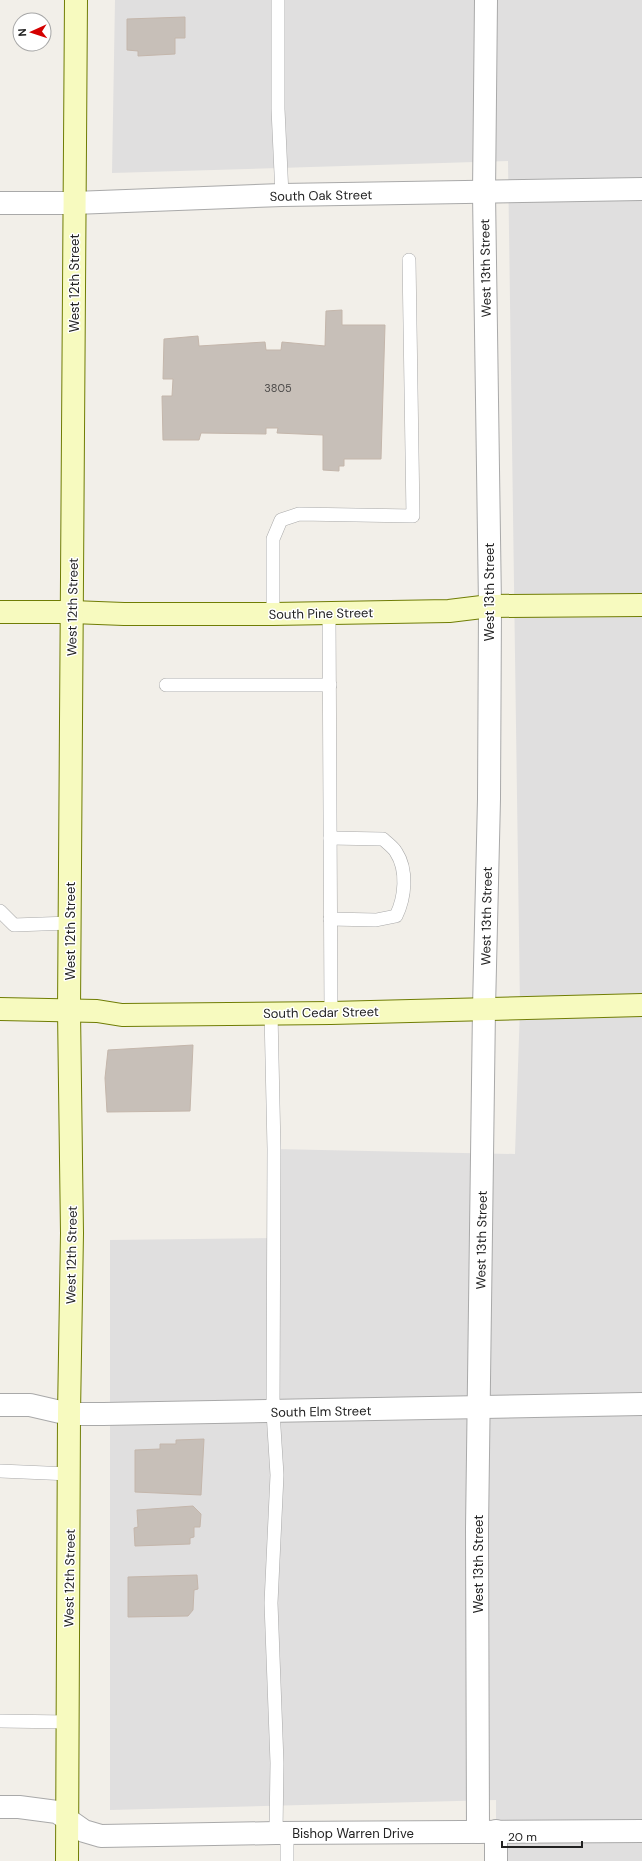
<svg xmlns="http://www.w3.org/2000/svg" width="642" height="1861" font-family="'DM Sans',sans-serif">
<rect width="100%" height="100%" fill="#f2efe9"/>
<polygon fill="#e0dfdf" points="115,0 642,0 642,1861 496,1861 496,1800 110,1810 110,1240 274,1238 274,1149 515,1154 520,1008 508,161 112,173"/>
<g fill="#c7bfb8" stroke="#c4b6ab">
<polygon points="185,17 185,38 175,38 175,54 138,56 138,51 127,50 127,19"/>
<polygon points="342,310 342,325 385,325 381,459 344,459 344,466 339,466 339,471 323,470 323,435 277,433 278,428 266,428 266,434 201,433 199,440 163,440 162,396 172,396 173,379 163,379 164,339 198,336 199,346 265,342 266,350 281,350 282,342 325,346 326,311"/>
<polygon points="193,1045 190,1111 107,1112 105,1078 108,1050"/>
<polygon points="204,1439 201,1495 135,1492 135,1450 160,1449 160,1444 176,1444 176,1440"/>
<polygon points="193,1506 201,1514 200,1527 194,1527 194,1537 190,1538 190,1544 135,1546 134,1528 138,1527 137,1510"/>
<polygon points="197,1575 198,1589 194,1590 193,1610 188,1616 128,1617 128,1577"/>
</g>
<g fill="none" stroke-linecap="round" stroke-linejoin="round">
<defs>
<g id="service">
<polyline points="278,0 278,109 282,195"/>
<polyline points="329,613 331,1013"/>
<polyline points="273,614 273,539 281,520 299,514 413,516 409,260"/>
<polyline points="166,685 330,685"/>
<path d="M330 838 383 839C387 843 393 847 396 852 408 870 405 898 396 916L376 920 330 919"/>
<polyline points="0,911 14,925 70,923"/>
<polyline points="271,1013 274,1149 273,1412 277,1475 271,1603 277,1763 276,1833"/>
<polyline points="0,1471 70,1474"/>
<polyline points="0,1721 67,1722"/>
<polyline points="287,1861 287,1833"/>
</g>
<g id="minor">
<polyline points="0,203 74,203 282,195 642,189"/>
<polyline points="0,1405 30,1405 69,1414 103,1414 642,1404"/>
<polyline points="0,1807 19,1807 57,1812 84,1831 101,1836 276,1833 642,1831"/>
<polyline points="496,1831 496,1861"/>
<polyline points="478,1832 477,1529 484,1008 489,799 490,606 484,193 486,0"/>
</g>
<g id="secondary">
<polyline points="0,612 72,612 124,614 273,614 449,611 490,606 642,605"/>
<polyline points="0,1009 97,1011 122,1015 331,1013 642,1005"/>
<polyline points="67,1861 69,1414 72,1233 69,1011 76,0"/>
</g>
</defs>
<use href="#service" stroke="#a9a9a9" stroke-width="14"/>
<use href="#minor" stroke="#a9a9a9" stroke-width="24"/>
<use href="#secondary" stroke="#707d05" stroke-width="24"/>
<use href="#service" stroke="#fff" stroke-width="13"/>
<use href="#minor" stroke="#fff" stroke-width="22"/>
<use href="#secondary" stroke="#f7fabf" stroke-width="22"/>
</g>
<g text-anchor="middle" stroke-width="3" stroke-linejoin="round" paint-order="stroke">
<g font-size="11" fill="#4b4948">
<text x="278" y="392">3805</text>
</g>
<g font-size="13" fill="#222" stroke="#fff">
<text transform="translate(321 195) rotate(-1)" y="5">South Oak Street</text>
<text transform="translate(485 268) rotate(-91)" y="5">West 13th Street</text>
<text transform="translate(74 283) rotate(-90)" y="5">West 12th Street</text>
<text transform="translate(489 592) rotate(-90)" y="5">West 13th Street</text>
<text transform="translate(72 607) rotate(-89)" y="5">West 12th Street</text>
<text transform="translate(321 613) rotate(-1)" y="5">South Pine Street</text>
<text transform="translate(486 916) rotate(-89)" y="5">West 13th Street</text>
<text transform="translate(70 931) rotate(-90)" y="5">West 12th Street</text>
<text transform="translate(321 1012) rotate(-1)" y="5">South Cedar Street</text>
<text transform="translate(481 1240) rotate(-89)" y="5">West 13th Street</text>
<text transform="translate(71 1255) rotate(-89)" y="5">West 12th Street</text>
<text transform="translate(321 1411) rotate(-1)" y="5">South Elm Street</text>
<text transform="translate(478 1564) rotate(-90)" y="5">West 13th Street</text>
<text transform="translate(69 1578) rotate(-89)" y="5">West 12th Street</text>
<text x="353" y="1838">Bishop Warren Drive</text>
</g>
</g>
<g transform="translate(32 32) rotate(267)"><circle r="19" fill="#ffffff" stroke="#a7a7a7"/>
<path d="M0-3L7 15L0 10L-7 15Z" fill="#d40000"/>
<text y="-6" font-size="11" font-weight="bold" text-anchor="middle" fill="#222222">N</text>
</g>
<path d="M502 1841v6h80v-6" fill="none" stroke="#222222" stroke-width="2"/>
<text x="508" y="1841" font-size="12" fill="#222222" stroke="#ffffff" stroke-width="3" paint-order="stroke">20 m</text>
</svg>
